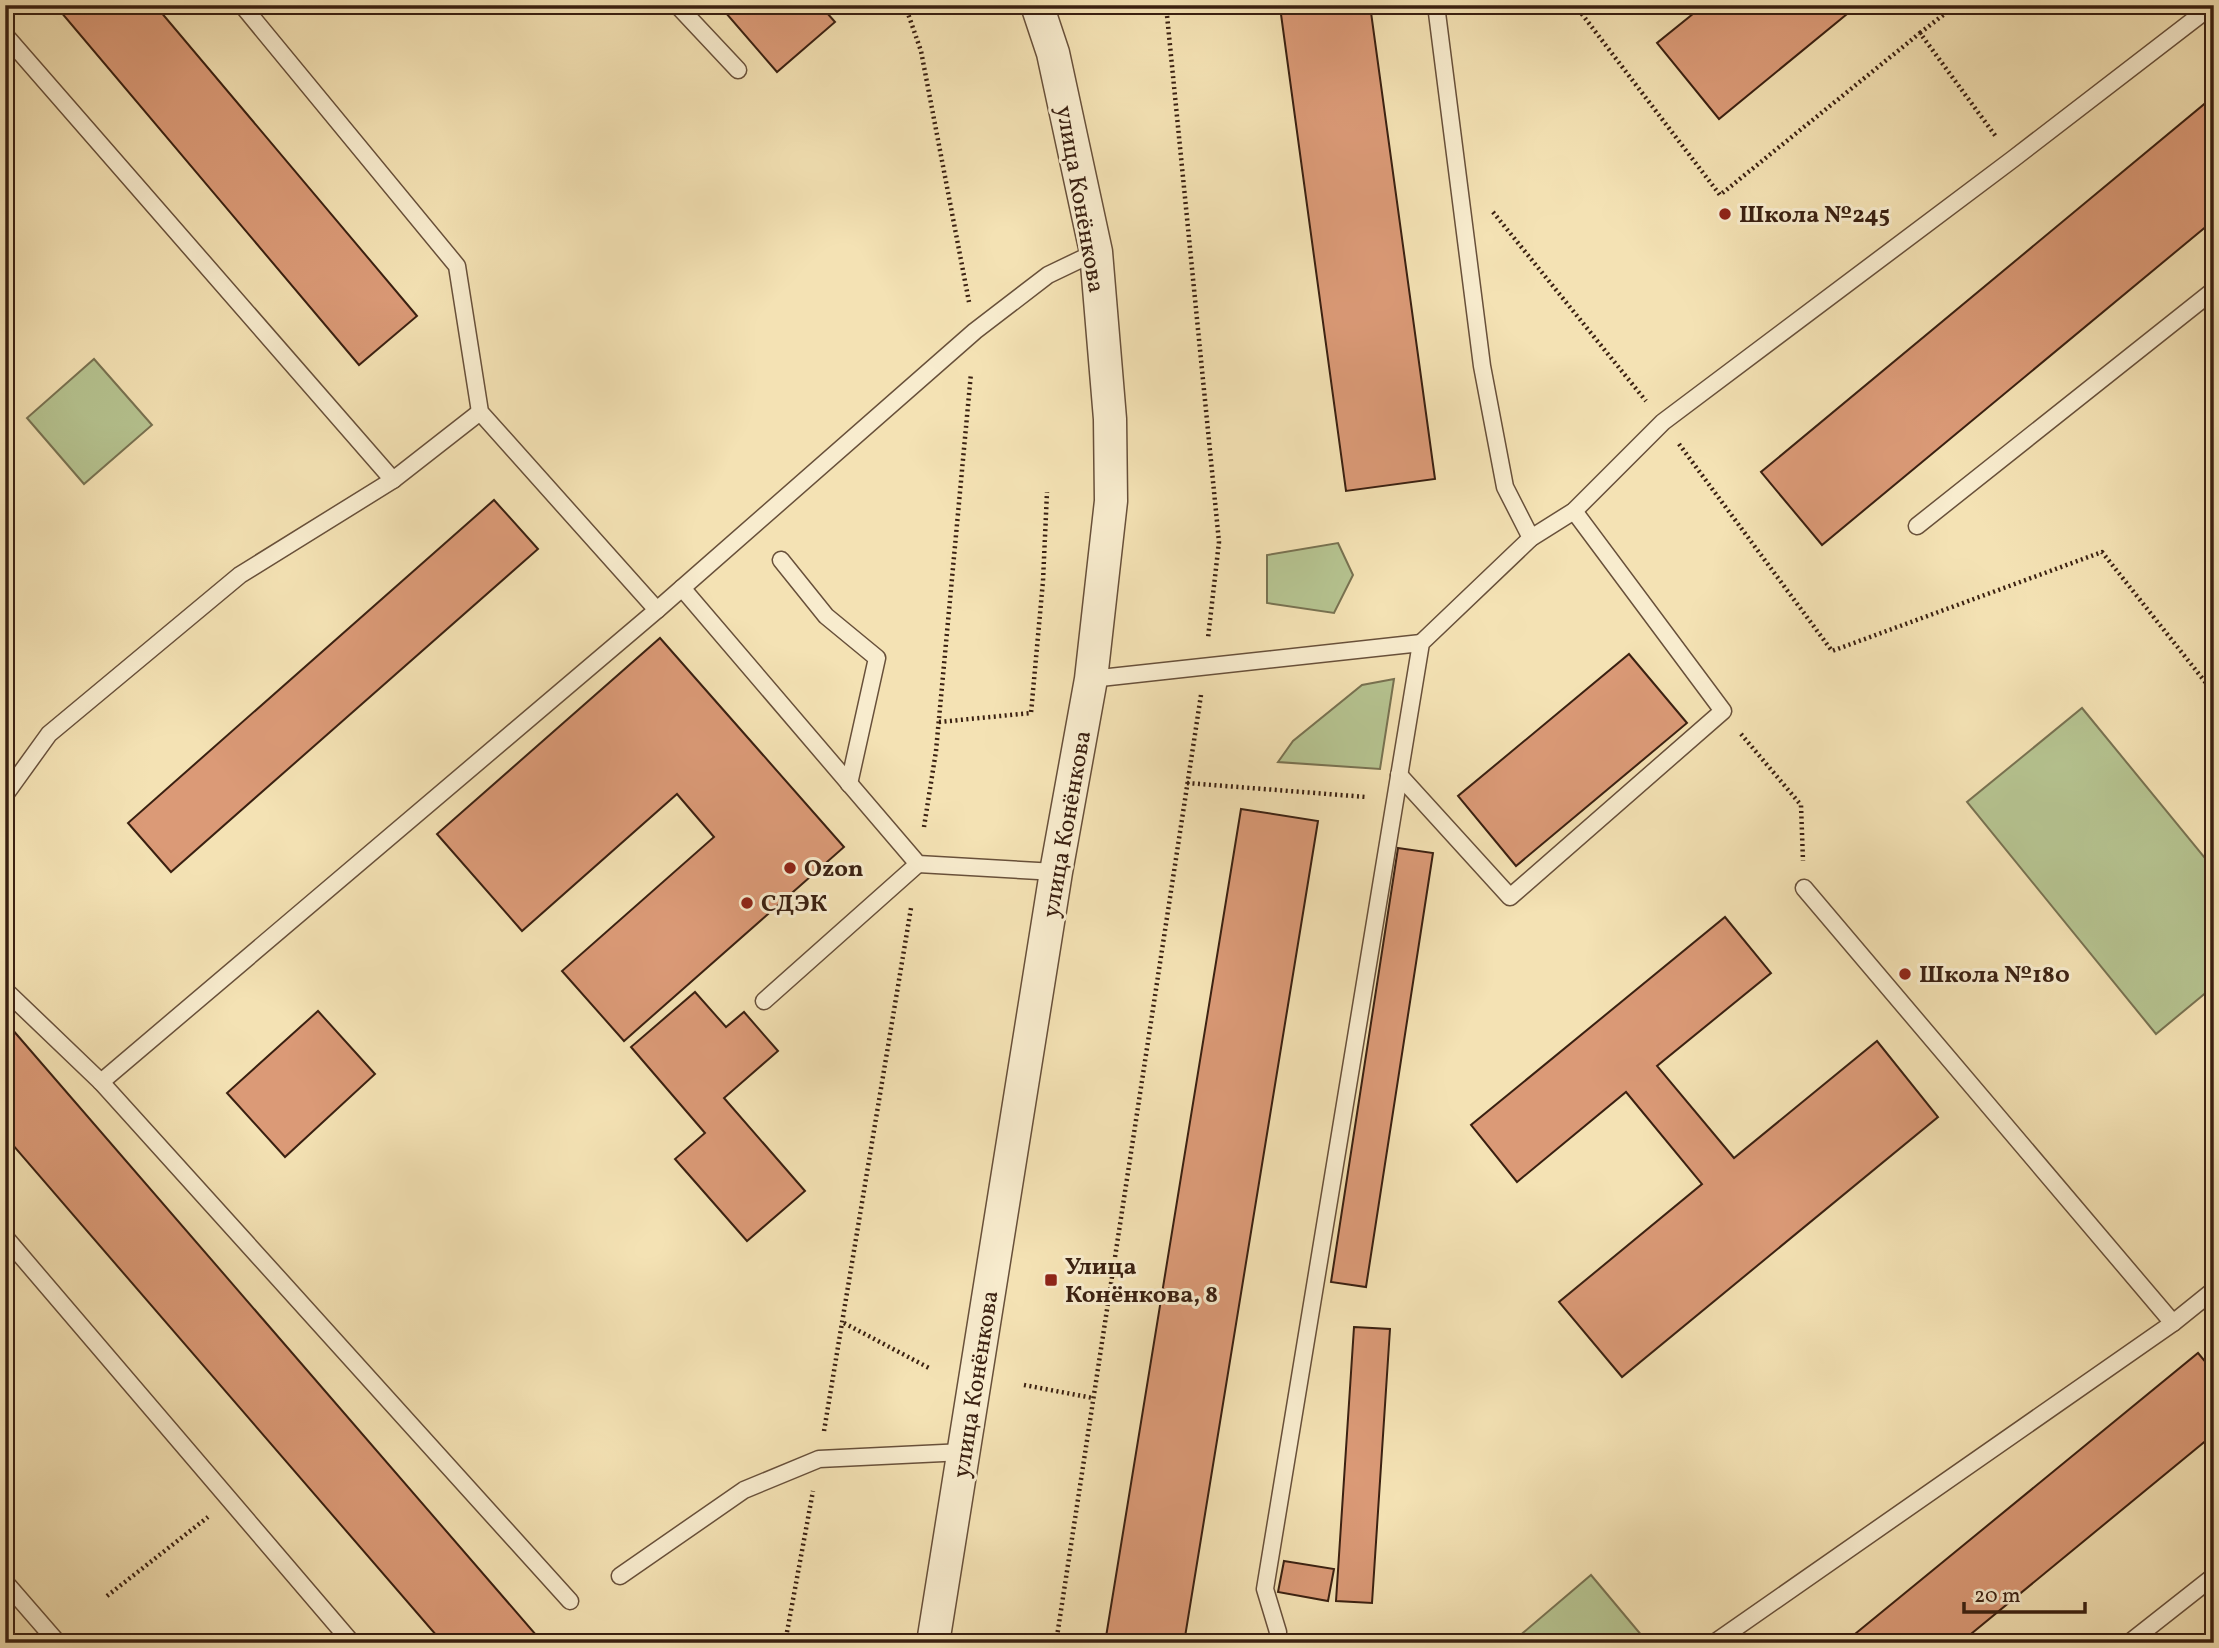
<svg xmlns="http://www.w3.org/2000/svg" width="2219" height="1648" font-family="Vollkorn,serif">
<rect width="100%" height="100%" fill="#f4e2b4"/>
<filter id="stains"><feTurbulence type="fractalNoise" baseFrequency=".00286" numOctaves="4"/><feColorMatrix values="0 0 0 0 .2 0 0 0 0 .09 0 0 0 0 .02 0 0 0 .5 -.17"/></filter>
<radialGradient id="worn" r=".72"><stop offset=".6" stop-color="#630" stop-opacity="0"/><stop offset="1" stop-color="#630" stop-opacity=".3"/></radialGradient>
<g fill="#b6c491" stroke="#787251" stroke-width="2">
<polygon points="94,359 152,425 84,484 27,418"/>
<polygon points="1338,543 1353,575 1334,613 1267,603 1267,555"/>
<polygon points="1394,679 1380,769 1278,762 1293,741 1362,685"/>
<polygon points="2082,708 2214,869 2214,986 2156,1034 1967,802"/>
<polygon points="1591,1575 1648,1643 1511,1643"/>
</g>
<g fill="#db9a77" stroke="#3a2011" stroke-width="2">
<polygon points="55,5 155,5 417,316 359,365"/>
<polygon points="719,5 820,5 835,22 777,72"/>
<polygon points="1291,5 1370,5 1435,479 1346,491 1280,7"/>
<polygon points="1704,5 1858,5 1719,119 1657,43"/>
<polygon points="2214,96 2214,220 1822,545 1761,472"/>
<polygon points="494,500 538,549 171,872 128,823"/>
<polygon points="660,638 844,847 624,1041 562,971 714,837 677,794 522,931 437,834"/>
<polygon points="1629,654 1687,723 1516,866 1458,796"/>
<polygon points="1241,809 1318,821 1184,1643 1105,1643"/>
<polygon points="1398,848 1433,853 1366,1287 1331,1282"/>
<polygon points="1725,917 1771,973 1657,1066 1734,1158 1877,1041 1938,1117 1622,1377 1559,1302 1702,1184 1626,1092 1517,1182 1471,1125"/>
<polygon points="695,992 726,1027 744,1012 778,1051 724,1098 805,1191 747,1241 675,1159 705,1133 631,1047"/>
<polygon points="318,1011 375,1074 285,1157 227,1093"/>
<polygon points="5,1021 543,1643 443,1643 5,1136"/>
<polygon points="1354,1327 1390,1329 1372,1603 1336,1601"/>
<polygon points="2198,1353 2214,1372 2214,1434 1960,1643 1844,1643"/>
<polygon points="1284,1561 1334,1569 1328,1601 1278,1592"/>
</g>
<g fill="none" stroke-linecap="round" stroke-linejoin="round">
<defs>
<g id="lane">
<polyline points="677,5 738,70"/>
<polyline points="1436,5 1482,366 1505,487 1531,538"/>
<polyline points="5,35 393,480 480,412"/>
<polyline points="1917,526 2214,290"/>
<polyline points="781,560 826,616 877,658 849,784"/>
<polyline points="682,588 918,864 1056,872"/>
<polyline points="657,610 975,331 1048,275 1096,252"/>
<polyline points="1091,679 1421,643"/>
<polyline points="1399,775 1510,897 1723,711 1574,511"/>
<polyline points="5,795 49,734 240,575 393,480"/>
<polyline points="1804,888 2173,1323"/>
<polyline points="5,990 101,1082 570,1601"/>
<polyline points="764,1001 918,864"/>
<polyline points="101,1082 657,610 480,412 457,266 242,5"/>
<polyline points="5,1237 352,1643"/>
<polyline points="620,1576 744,1490 819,1459 964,1452"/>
<polyline points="5,1582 58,1643"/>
<polyline points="1276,1643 1278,1632 1265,1589 1421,643 1531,538 1574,511 1663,422 2013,159 2213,5"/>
<polyline points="1714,1643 2173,1323 2214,1290"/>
<polyline points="2129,1643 2214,1576"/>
</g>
<polyline id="street" points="933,1643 1056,872 1091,679 1111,501 1110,419 1096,252 1053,53 1037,5"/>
</defs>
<use href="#lane" stroke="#68503a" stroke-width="19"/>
<use href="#street" stroke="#68503a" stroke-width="35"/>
<g stroke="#3a2011" stroke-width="4.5" stroke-dasharray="2 3.5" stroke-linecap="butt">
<polyline points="905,5 921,51 969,302"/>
<polyline points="1166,5 1219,542 1208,638"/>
<polyline points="1575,5 1720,195 1920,33 1997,138"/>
<polyline points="1920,33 1956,5"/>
<polyline points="1493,212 1646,401"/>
<polyline points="1679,444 1832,651 2102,552 2214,693"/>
<polyline points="939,722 1031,713 1043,581 1047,492"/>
<polyline points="1741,734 1801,805 1803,861"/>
<polyline points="1187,783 1366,797"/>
<polyline points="924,827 936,751 971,373"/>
<polyline points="844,1323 931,1369"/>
<polyline points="1024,1385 1093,1398"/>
<polyline points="824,1431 911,908"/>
<polyline points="107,1596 208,1517"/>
<polyline points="785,1643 813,1491"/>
<polyline points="1056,1643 1201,695"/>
</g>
<use href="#lane" stroke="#f8ecce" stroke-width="16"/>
<use href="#street" stroke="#f8ecce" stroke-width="32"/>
</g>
<g fill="#8f2418" stroke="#f8ecce" stroke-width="2.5">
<circle cx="1725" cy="214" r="7"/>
<circle cx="790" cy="868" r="7"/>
<circle cx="747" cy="903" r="7"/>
<circle cx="1905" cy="974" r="7"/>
<rect x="1044" y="1273" width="14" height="14" rx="3.5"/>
</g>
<g text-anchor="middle" stroke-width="6" stroke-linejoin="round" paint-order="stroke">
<g font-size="24" fill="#3a2011" stroke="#f8ecce">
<text transform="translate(1081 199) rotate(80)" y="8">улица Конёнкова</text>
<text transform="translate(1066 824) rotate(-80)" y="8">улица Конёнкова</text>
<text transform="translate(975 1384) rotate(-81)" y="8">улица Конёнкова</text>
</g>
<g font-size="24" font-weight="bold" fill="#3a2011" stroke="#f8ecce" text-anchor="start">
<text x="1739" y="222">Школа №245</text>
<text x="804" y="876">Ozon</text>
<text x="761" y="911">СДЭК</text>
<text x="1919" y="982">Школа №180</text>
<text x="1065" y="1274">Улица<tspan x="1065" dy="28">Конёнкова, 8</tspan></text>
</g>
</g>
<rect width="2219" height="1648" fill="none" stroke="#f4e2b4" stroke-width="28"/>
<rect x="7" y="7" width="2205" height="1634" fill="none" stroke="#3a2011" stroke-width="3.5"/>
<rect x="14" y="14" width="2191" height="1620" fill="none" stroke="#3a2011" stroke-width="2"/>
<path d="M1964 1602v10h121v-10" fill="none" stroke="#3a2011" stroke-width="3.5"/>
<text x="1974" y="1602" font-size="21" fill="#3a2011" stroke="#f8ecce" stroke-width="5" paint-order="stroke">20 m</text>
<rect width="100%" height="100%" filter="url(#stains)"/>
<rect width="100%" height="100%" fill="url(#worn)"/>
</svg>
